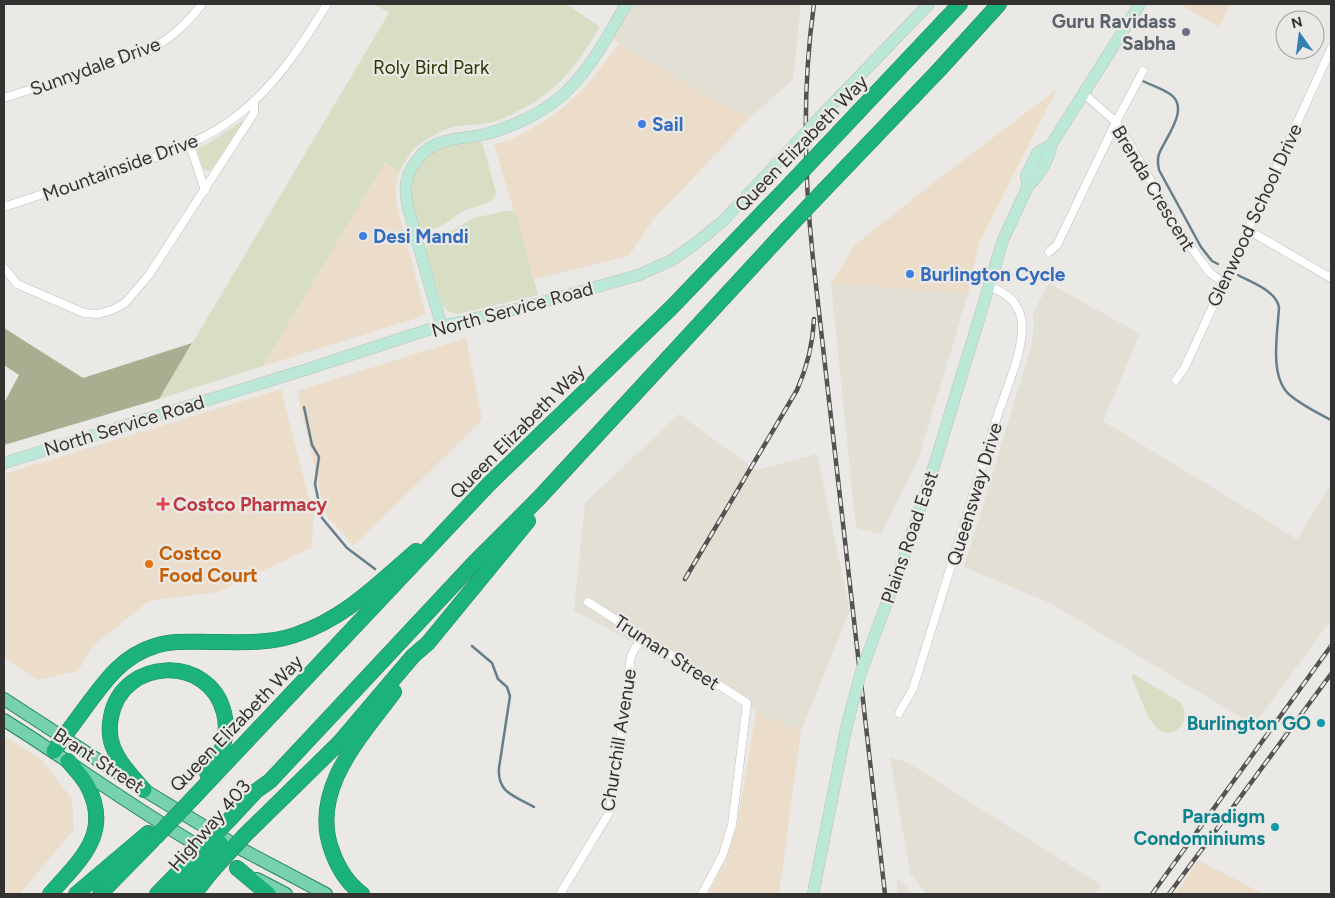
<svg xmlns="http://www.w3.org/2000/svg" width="1335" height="898" font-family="Figtree,sans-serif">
<rect width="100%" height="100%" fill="#eae9e6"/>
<g fill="#ebddca">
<polygon points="1179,4 1230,4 1219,27"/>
<polygon points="619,44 707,95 750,118 653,220 629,256 534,279 494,144 511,140 542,123 565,106 587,85"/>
<polygon points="1057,89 979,243 968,294 831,284 855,245 928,187"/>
<polygon points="385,162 399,173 395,188 396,201 425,313 420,317 263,366"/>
<polygon points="466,338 482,420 354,546 325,514 297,391"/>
<polygon points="281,389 314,518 311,548 217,592 149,601 93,646 78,671 37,680 4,657 4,474"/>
<polygon points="756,711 801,731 779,894 708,894 725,862 737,826"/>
<polygon points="4,736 42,760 72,799 74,830 19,894 4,894"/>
<polygon points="1199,860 1263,894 1175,894"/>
</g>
<g fill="#e2dfd4">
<polygon points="633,4 801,4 793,79 750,118 707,95 619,44 612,37"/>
<polygon points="1049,283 1140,334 1103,421 1297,539 1331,483 1331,620 1254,725 1050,603 964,567 1031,347 1034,327 1033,313"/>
<polygon points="831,284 968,294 918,460 881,534 856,528"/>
<polygon points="679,414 756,470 817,454 850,611 801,731 756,711 574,610 585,503"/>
<polygon points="890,757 907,762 1101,885 1094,894 926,894 910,873"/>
<polygon points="897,878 913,894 897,894"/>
</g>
<g fill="#d7dec3">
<path d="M374 4H566L600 27C571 75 554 96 501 119 486 126 468 124 452 127 447 128 442 131 438 133 415 145 411 150 399 173L385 162 263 366 159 399 389 13Z"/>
<polygon points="245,119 211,170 207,171 203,168 197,149 207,144"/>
<path d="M476 141 481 142 483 146 496 192C495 205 479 205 469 209 455 213 444 229 429 230 411 232 410 188 414 177 418 164 430 151 442 146 452 143 465 143 476 141Z"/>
<polygon points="506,211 515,211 538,295 458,314 449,312 443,306 426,251 427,245 474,218"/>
<path d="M1132 675H1135L1180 702C1194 721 1173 743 1156 727 1148 720 1137 689 1132 678Z"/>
</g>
<polygon fill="#a7af90" points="4,328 83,378 192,343 159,399 4,445 4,403 19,375 4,365"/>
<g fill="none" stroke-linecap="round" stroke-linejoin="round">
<g stroke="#677e8a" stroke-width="2.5">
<path d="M1141 80C1150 85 1161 88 1170 94 1191 108 1165 138 1159 154 1157 159 1158 165 1159 170L1201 247 1212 261 1218 264"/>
<path d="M1238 275C1252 283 1275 290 1279 307 1278 332 1268 378 1291 396 1303 406 1318 413 1331 420"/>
<polyline points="304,407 312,445 319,457 315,484 322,518 347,548 375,569"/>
<path d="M472 646 492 663 498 679 507 687 510 696 499 768C497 793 515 796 534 807"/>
</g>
<defs>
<g id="street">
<polyline points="1084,94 1116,122 1131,146 1179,231 1210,273 1223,282"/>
<path d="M4 98 148 51C171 38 186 25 202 4"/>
<polyline points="190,145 205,190"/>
<path d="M4 207C39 195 74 184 109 173 161 156 214 140 254 101 284 73 306 38 327 4"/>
<polyline points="1248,230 1331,278"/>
<polyline points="1049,252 1057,245 1116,122 1143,71"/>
<polyline points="4,268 17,284 84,313 98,314 112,310 125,303 149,275 254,113 254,101"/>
<polyline points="1176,380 1185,367 1331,49"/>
<polyline points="588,602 747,703 732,825 723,854 702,894"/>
<path d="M899 713 913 689C941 599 969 508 997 417 1005 392 1027 344 1021 318 1017 299 1004 293 988 285"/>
<polyline points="560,894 609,813 614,788 631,656 635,648 644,638"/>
</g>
<g id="secondary">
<polyline points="821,116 929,4"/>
<polyline points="1028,186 1026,176 1038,152 1051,145 1058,134 1140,4"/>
<path d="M442 327C433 296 423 264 415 232 411 218 405 202 406 188 406 179 410 170 415 163 432 136 459 140 486 134 509 128 535 116 554 102 587 77 606 39 626 4"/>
<polyline points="4,463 311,368 433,328 525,307 639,275 672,260 696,243 722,222 786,154"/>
<path d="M883 613 904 557 935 463 1003 240 1028 186C1038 177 1050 159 1051 145"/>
<polyline points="813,894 846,729"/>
</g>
<g id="primary">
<polyline points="4,699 144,790 243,850 326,894"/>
<path d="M4 720C73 763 138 812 209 852"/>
<polyline points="257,879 286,894"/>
</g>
<g id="highway">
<polyline points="826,146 960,4"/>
<polyline points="825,189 939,70 999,4"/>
<path d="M54 751C64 736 75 722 85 708 105 681 122 656 155 646 173 640 193 642 212 642 240 642 268 644 295 635 344 619 378 584 416 551"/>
<path d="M144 790C133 777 119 763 113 747 109 737 109 727 111 717 122 657 210 654 224 713 230 736 221 756 207 773"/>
<polyline points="194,797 489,484 672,307 791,183"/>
<polyline points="230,819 256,791 270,781 474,563 539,498 787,229"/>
<polyline points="245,835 340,742 413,656 428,643 528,521"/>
<polyline points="237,868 268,894"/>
<path d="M50 894C80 860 113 833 87 785 82 776 74 768 68 761"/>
<polyline points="76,894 148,833"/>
<polyline points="100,894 153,840"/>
<polyline points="157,894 191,859"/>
<polyline points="176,894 201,864"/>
<polyline points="194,894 212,871"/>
<path d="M362 894C347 883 338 868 332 851 309 790 361 737 394 692"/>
</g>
</defs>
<use href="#street" stroke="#bfbebb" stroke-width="9"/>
<use href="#secondary" stroke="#bfbebb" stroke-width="12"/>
<use href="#primary" stroke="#248660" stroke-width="14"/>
<use href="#highway" stroke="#248660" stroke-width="16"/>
<use href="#street" stroke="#fff" stroke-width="8"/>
<use href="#secondary" stroke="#bbe8d7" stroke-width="11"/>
<use href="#primary" stroke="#77d1af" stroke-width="12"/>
<use href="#highway" stroke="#1cb37a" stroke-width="15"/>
<defs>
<g id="rail">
<path d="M814 4C802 89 804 174 813 259L885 894"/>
<path d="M685 579 797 390C807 367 813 344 814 319"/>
<polyline points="1152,894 1331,646"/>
<polyline points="1169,894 1331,674"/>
</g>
</defs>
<use href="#rail" stroke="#545352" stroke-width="4.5"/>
<use href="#rail" stroke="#eae9e6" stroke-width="2.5" stroke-dasharray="8" stroke-linecap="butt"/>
<defs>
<g id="secondary-bridge">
<polyline points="786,154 821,116"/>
<polyline points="846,729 861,672 883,613"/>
</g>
<g id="highway-bridge">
<polyline points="791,183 826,146"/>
<polyline points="787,229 825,189"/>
<polyline points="155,838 194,797"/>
<polyline points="191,859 230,819"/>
<polyline points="201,864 220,843"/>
<polyline points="212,871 245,835"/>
</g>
</defs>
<use href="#secondary-bridge" stroke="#bfbebb" stroke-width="12" stroke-linecap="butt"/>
<use href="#highway-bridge" stroke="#248660" stroke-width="16" stroke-linecap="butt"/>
<use href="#secondary-bridge" stroke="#bbe8d7" stroke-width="11"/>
<use href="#highway-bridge" stroke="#1cb37a" stroke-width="15"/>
</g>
<circle fill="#6b7280" stroke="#eae9e6" stroke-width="2" cx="1186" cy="32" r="5"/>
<g fill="#3f7fe0" stroke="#eae9e6" stroke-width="2">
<circle cx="642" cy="124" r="5"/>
<circle cx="363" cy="236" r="5"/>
<circle cx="910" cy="274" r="5"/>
</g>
<path fill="#e0444e" stroke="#eae9e6" stroke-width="2" d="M160.5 496.5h5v5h5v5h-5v5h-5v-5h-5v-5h5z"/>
<circle fill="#e8710a" stroke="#eae9e6" stroke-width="2" cx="149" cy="564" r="5"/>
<g fill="#0f9aa8" stroke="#eae9e6" stroke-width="2">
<circle cx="1321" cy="723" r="5"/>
<circle cx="1275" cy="827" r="5"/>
</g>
<g text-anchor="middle" stroke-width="4.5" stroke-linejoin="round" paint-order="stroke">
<g font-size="19" font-weight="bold" fill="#5b616d" stroke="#eae9e6" text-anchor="end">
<text x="1176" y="28">Guru Ravidass<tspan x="1176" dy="22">Sabha</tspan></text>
</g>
<g font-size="19" fill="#333231" stroke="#eae9e6">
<text transform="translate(95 66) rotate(-20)" y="7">Sunnydale Drive</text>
<text transform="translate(801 143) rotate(-46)" y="7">Queen Elizabeth Way</text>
<text transform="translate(120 167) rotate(-20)" y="7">Mountainside Drive</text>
<text transform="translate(1154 188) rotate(59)" y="7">Brenda Crescent</text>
<text transform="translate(1254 215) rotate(-65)" y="7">Glenwood School Drive</text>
<text transform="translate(512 309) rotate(-15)" y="7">North Service Road</text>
<text transform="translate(124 425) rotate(-17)" y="7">North Service Road</text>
<text transform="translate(517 431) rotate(-45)" y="7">Queen Elizabeth Way</text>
<text transform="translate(974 494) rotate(-73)" y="7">Queensway Drive</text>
<text transform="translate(909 537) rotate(-71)" y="7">Plains Road East</text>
<text transform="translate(667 652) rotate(33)" y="7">Truman Street</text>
<text transform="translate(236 723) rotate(-46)" y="7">Queen Elizabeth Way</text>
<text transform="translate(618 740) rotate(-81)" y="7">Churchill Avenue</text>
<text transform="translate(99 760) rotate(33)" y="7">Brant Street</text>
<text transform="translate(209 825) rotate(-49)" y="7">Highway 403</text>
</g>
<g font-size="19" fill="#2f3801" stroke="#eae9e6">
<text x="431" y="74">Roly Bird Park</text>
</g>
<g font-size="19" font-weight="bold" fill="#366cbe" stroke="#eae9e6" text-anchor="start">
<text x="652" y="131">Sail</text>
<text x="373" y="243">Desi Mandi</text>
<text x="920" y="281">Burlington Cycle</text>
</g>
<g font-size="19" font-weight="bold" fill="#be3a42" stroke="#eae9e6" text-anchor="start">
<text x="173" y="511">Costco Pharmacy</text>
</g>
<g font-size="19" font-weight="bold" fill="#c56008" stroke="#eae9e6" text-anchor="start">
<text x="159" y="560">Costco<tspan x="159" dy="22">Food Court</tspan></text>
</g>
<g font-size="19" font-weight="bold" fill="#0d838f" stroke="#eae9e6" text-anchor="end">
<text x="1311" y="730">Burlington GO</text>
<text x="1265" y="823">Paradigm<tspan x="1265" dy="22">Condominiums</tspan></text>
</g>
</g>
<rect width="1335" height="898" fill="none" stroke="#333231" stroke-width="10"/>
<g transform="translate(1300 35) rotate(346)"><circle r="24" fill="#eae9e6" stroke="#a1a09e"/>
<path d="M0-4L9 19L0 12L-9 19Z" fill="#3081b2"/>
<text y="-8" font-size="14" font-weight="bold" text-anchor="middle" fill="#333231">N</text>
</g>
</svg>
